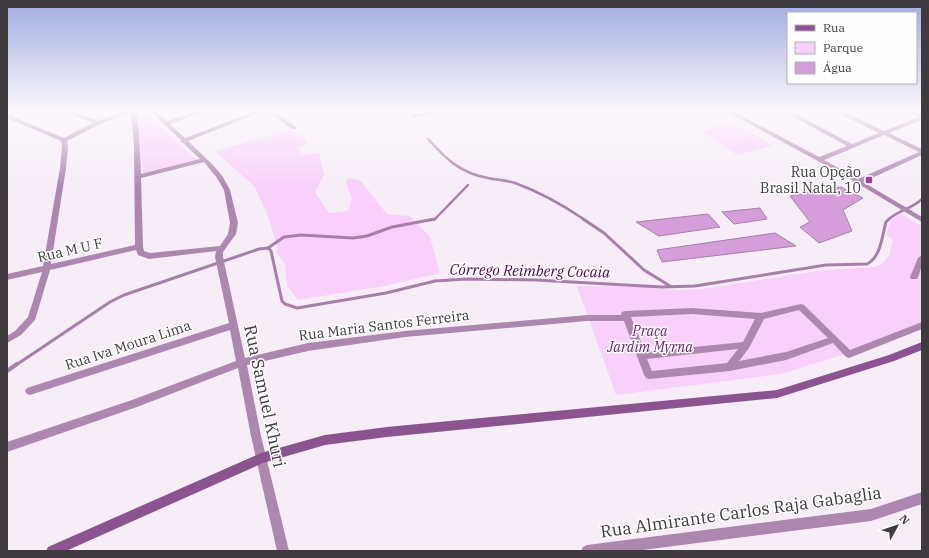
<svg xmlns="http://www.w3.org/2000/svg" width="929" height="558" font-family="'IBM Plex Serif',serif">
<rect width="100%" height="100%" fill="#f6edf7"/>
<g fill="#f9cffc">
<polygon points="145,112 197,160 143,174 138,114"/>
<polygon points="732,123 749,132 716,141 700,131"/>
<polygon points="291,129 308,142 298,148 302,155 319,153 324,175 315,192 329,213 348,211 352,199 346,183 348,178 360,180 387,214 410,216 430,237 440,273 384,286 298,300 287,285 285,264 276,252 277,246 269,219 255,187 215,151"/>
<polygon points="752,133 772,146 737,155 717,141"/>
<path d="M902 214 922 226V330L781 374 616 395 577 286 641 287 675 290 701 289 824 270 875 267 883 263 889 255 893 240 887 235C888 223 891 218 902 214Z"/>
</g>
<g fill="#d59dd9" stroke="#a87faa">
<polygon points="841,187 863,198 843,210 852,231 819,243 800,227 810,222 790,196"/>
<polygon points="760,208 767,219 734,224 722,212"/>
<polygon points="708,214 720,227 659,236 636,222"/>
<polygon points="775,233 796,246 662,262 657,250"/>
</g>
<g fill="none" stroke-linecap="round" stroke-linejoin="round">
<g stroke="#a87faa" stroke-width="2.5">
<path d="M428 139C446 159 460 173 488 178 496 180 506 180 515 183 540 192 563 205 585 220"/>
<polyline points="430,220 435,219 468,185"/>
<path d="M888 220C898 210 912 209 922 199"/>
</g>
<g stroke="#a87faa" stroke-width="3">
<polyline points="583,219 604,233 644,270 670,286"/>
<polyline points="268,248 284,237 301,235 353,238 367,236 392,227 435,219"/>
<path d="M16 365 110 302 124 295 259 249 268 248 271 251 282 301 285 304 297 308 386 293 435 281 466 279 536 280 662 287 695 286 826 265 867 264C881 257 882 236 886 222L889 219"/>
</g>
<polyline stroke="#a87faa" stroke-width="4" points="7,371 17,364"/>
<g fill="#ae87b0" fill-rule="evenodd">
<polygon points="17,110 25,110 11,116 8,114"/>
<path d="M62 110H70L98 121 128 110H136L139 131 141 174 200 159 183 143 181 142V140L149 110H155L167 121 201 110H209L170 124 185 138 259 110H272L296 127V129H292L266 110 188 141 213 165 223 177 230 190 238 223 236 234 223 252V257L245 358 308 343 405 331 587 315H621L622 312 625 311 692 308 761 313 801 304 804 305 850 350 922 322V329L849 358 846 357 833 343 786 360 730 371 649 379 646 378 644 375 624 321H587L405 337 308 351 247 365 261 436 289 551H277L251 436 238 368 137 407 7 452V442L132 400 236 361 230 330 30 395 27 394 25 391 27 388 30 387 229 323 215 257 216 251 149 259 138 255 136 250 50 270 35 320 21 335 7 343V336L15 331 28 317 42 272 7 280V274L43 266 60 168 62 147 61 141 7 118V116H11L64 138 93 123ZM130 113 133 131 134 146 135 245 51 264 66 168 68 147 67 141 100 124ZM204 162 217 178 224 190 230 223 228 234 220 246 150 253 144 251 143 247 141 178ZM799 310 828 338 786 352 739 361 749 348 764 319ZM692 314 755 319 743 342 645 352 631 317ZM738 349 727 363 652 371 647 359Z"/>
<polygon points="437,110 448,110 413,118 410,116"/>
<path d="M724 110H731L819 157 847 146 781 110H788L852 144 879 133 832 110H839L884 131 919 117 903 110H910L922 115V120L889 133 922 149V155L863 182 922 217V222L840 173ZM884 135 919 152 858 179 824 160Z"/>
<path d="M922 255C922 265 921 271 917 279H911L910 277 918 258Z"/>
<polygon points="922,492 922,504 871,521 635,551 581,551 583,547 587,545 871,509"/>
</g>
<polygon fill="#8b5490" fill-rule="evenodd" points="922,342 922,350 894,361 777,398 387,437 325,445 263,463 66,551 46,551 48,547 261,453 325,435 387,427 777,390 889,355"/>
</g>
<linearGradient id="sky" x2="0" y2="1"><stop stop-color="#a0abe2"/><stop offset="0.59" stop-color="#fbf7fb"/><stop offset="1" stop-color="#fbf7fb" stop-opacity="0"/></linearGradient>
<rect width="929" height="188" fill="url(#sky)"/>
<rect fill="#9d3da5" stroke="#fefefe" stroke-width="1.5" x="865" y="176" width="8" height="8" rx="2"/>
<g text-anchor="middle" stroke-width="3" stroke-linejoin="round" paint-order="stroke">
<g font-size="14" fill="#3e3a3e" stroke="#fefefe" text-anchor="end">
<text x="861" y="177">Rua Opção<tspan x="861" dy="16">Brasil Natal, 10</tspan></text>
</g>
<g font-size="14" fill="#3e3a3e" stroke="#fefefe">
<text transform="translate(70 250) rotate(-13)" y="5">Rua M U F</text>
<text transform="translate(384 325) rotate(-7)" y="5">Rua Maria Santos Ferreira</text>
<text transform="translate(128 345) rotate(-18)" y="5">Rua Iva Moura Lima</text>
</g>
<g font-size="14" font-style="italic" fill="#66246c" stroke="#fefefe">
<text x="650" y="336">Praça<tspan x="650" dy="16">Jardim Myrna</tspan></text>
</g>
<g font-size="15" font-style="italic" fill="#4a0450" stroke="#fefefe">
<text transform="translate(530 271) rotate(1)" y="5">Córrego Reimberg Cocaia</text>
</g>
<g font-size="17" fill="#3e3a3e" stroke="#fefefe">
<text transform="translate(265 396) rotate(78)" y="6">Rua Samuel Khuri</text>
<text transform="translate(741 512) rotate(-8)" y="6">Rua Almirante Carlos Raja Gabaglia</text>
</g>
</g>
<rect width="929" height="558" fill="none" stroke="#3e3a3e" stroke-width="16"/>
<rect x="787" y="12" width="130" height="72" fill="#fefefe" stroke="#b1b0b1"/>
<rect x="795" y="25" width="20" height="6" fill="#8b5490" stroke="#b1b0b1"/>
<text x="823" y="32" font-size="12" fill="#3e3a3e">Rua</text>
<rect x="795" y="42" width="20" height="12" fill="#f9cffc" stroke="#b1b0b1"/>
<text x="823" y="52" font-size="12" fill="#3e3a3e">Parque</text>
<rect x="795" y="62" width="20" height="12" fill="#d59dd9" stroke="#b1b0b1"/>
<text x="823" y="72" font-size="12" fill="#3e3a3e">Água</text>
<g transform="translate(897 526) rotate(50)" stroke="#fefefe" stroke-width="3" paint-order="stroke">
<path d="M0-3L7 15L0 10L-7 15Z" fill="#3e3a3e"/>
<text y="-6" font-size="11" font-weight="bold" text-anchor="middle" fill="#3e3a3e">N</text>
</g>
</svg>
